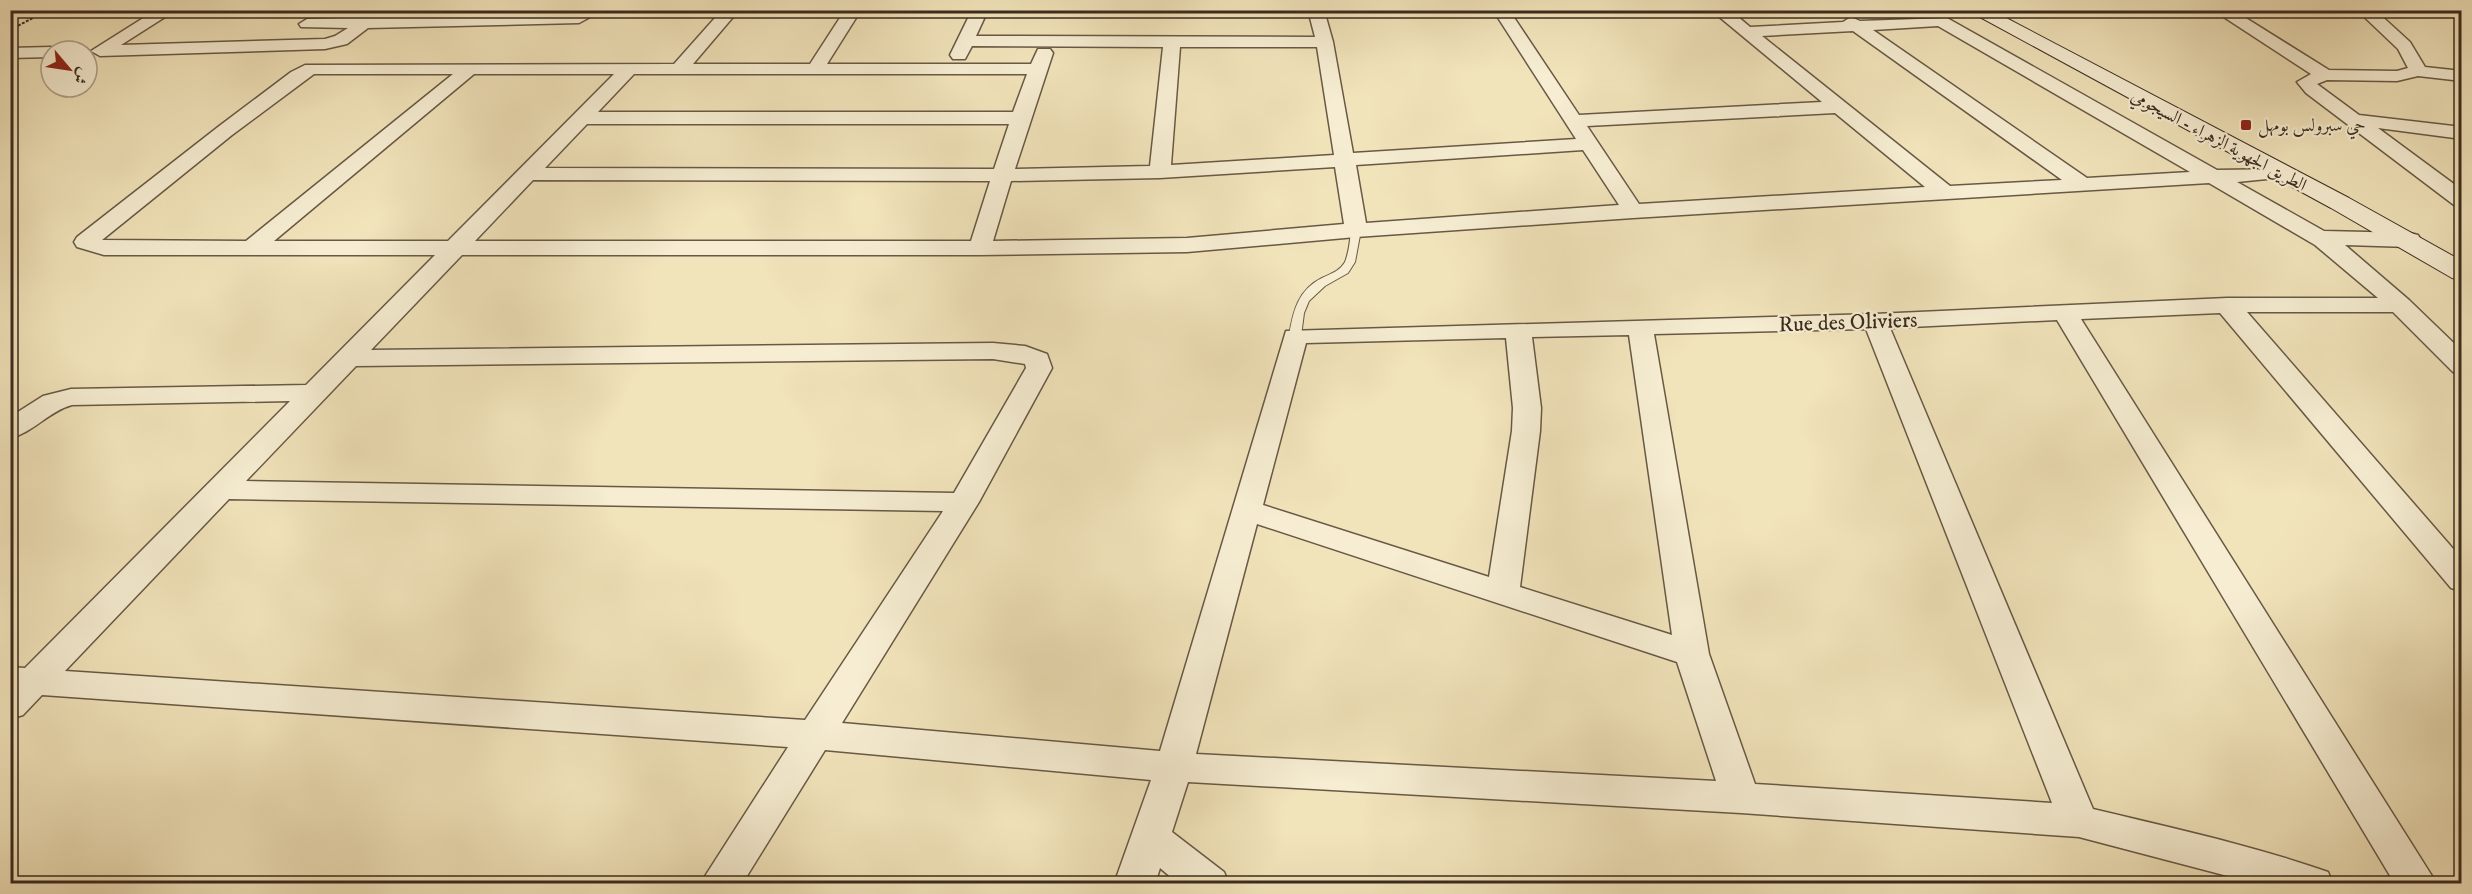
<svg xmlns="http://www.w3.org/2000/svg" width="2472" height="894" font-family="'IM FELL DW Pica',Amiri,serif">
<rect width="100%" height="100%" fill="#f1e3ba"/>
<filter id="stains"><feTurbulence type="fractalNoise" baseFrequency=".00333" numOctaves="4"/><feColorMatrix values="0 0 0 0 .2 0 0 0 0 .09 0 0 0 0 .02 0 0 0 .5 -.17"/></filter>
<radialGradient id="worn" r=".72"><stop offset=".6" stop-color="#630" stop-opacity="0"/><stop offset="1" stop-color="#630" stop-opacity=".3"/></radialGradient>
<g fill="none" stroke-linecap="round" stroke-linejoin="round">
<defs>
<path id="service" d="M1356 227 1361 230 1355 262 1348 273 1325 286 1309 301 1304 313 1301 336 1299 339H1291L1289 336C1293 311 1298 290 1322 278 1330 274 1340 271 1345 262 1349 252 1350 241 1351 230Z"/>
<g id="minor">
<polygon points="156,10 176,10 121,45 325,39 335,36 348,28 301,27 299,24 307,19 603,10 579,23 368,28 347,44 325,49 100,56 91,51"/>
<path d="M722 10H739L693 64H810L845 10H861L827 64H1031L1038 49H1050L1053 53 1015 169 1150 166 1163 47 972 46 965 59H953L950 55 972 10H988L976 36 1315 37 1308 10H1324L1333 42 1353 153 1576 139 1493 10H1509L1579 115 1822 102 1711 10H1730L1750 27 1843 22 1851 17 1860 21 1947 18 2217 170 2287 169 2290 173 2287 177 2237 182 2324 231 2410 233 2418 235 2421 240 2418 245 2410 247 2345 245 2409 300 2462 351V374L2453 372 2393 312H2247L2462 559V591L2451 588 2220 313 2081 319 2437 884H2395L2057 320 1890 328 2093 809C2172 828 2251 845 2328 872L2333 884H2258L2079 837 1741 813 1188 782 1172 832 1224 872 1229 884H1179L1160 868 1155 884H1114L1151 780 825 750 742 884H700L788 747 42 695 23 715 10 719V667L25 668 290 401 72 405C49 411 33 433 10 438V417L43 396 71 389 306 385 435 255H104L77 247 74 242 77 237 218 127 291 72 305 65 674 64ZM1938 26 2190 172 2087 178 1873 30ZM1853 31 2062 180 1950 186 1762 36ZM1180 47H1317L1334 155 1171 165ZM314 74H453L246 241 102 240 232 135ZM474 74H614L448 241H274ZM634 74H1027L1013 112H598ZM1835 113 1925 187 1639 204 1587 126ZM587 124H1009L994 169 545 168ZM1583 150 1619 205 1366 223 1356 165ZM1335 167 1344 224 1187 238 993 241 1011 181 1160 178ZM533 180 990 181 971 241H475ZM2209 183 2315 245 2378 298H2227L1875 314 1286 331 1160 751 842 723 979 502 1052 368 1047 354 1025 346 993 343 371 350 462 255H980L1187 252 1356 237 1633 218ZM1866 329 2052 803 1755 784 1709 654 1654 334ZM1629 335 1672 635 1520 587 1540 431 1541 408 1532 337ZM1506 338 1513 408 1512 431 1489 577 1263 505 1306 343ZM993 359 1025 364 1026 368 954 493 246 481 356 366ZM229 499 943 511 805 720 65 671ZM1257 524 1677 662 1716 781 1196 754Z"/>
<polygon points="2213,10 2233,10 2329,70 2397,71 2408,68 2398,49 2357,10 2375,10 2410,42 2425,67 2462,71 2462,81 2418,76 2397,81 2327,80 2317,84 2359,115 2462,127 2462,139 2378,128 2462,190 2462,206 2454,205 2306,93 2297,82 2311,74"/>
<polygon points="51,47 59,51 51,51 51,57 10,58 10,48"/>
</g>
<polygon id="secondary" points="1967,10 1991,10 2349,198 2462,261 2462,280 2452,278 2331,208"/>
</defs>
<use href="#service" stroke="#685945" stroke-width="2"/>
<use href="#minor" stroke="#685945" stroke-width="3"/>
<use href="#secondary" stroke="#3b2b1e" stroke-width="2"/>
<polyline stroke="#3b2b1e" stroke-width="2" stroke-dasharray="3 1.5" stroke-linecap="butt" points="10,30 48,10"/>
<use href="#service" fill="#f6edd2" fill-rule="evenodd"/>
<use href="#minor" fill="#f6edd2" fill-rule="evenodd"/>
<use href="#secondary" fill="#f6edd2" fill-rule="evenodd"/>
</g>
<rect fill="#8f2418" stroke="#f6edd2" stroke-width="2" x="2240" y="119" width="12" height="12" rx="3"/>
<g text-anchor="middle" stroke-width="4.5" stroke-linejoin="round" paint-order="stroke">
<g font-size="18" fill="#3b2b1e" stroke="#f6edd2" text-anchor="start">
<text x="2258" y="131">حي سبرولس بومهل</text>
</g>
<g font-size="18" fill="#3b2b1e" stroke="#f6edd2">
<text transform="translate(2219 140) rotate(28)" y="6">الطريق الجهوية الزهراء - السيجومي</text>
</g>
<g font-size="22" fill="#3b2b1e" stroke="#f6edd2">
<text transform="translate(1848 321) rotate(-2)" y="8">Rue des Oliviers</text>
</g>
</g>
<rect width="2472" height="894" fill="none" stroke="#f1e3ba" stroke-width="36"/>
<rect x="12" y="12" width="2448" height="870" fill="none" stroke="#3b2b1e" stroke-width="3"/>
<rect x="18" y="18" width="2436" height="858" fill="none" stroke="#3b2b1e" stroke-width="1.5"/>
<g transform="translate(69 69) rotate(119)"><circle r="28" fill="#f6edd2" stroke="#ab9f8a" stroke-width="1.5"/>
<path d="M0-4.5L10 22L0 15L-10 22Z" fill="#8f2418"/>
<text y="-9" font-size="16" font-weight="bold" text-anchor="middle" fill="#3b2b1e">ش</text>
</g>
<rect width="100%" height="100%" filter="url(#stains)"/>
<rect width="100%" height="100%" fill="url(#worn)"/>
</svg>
